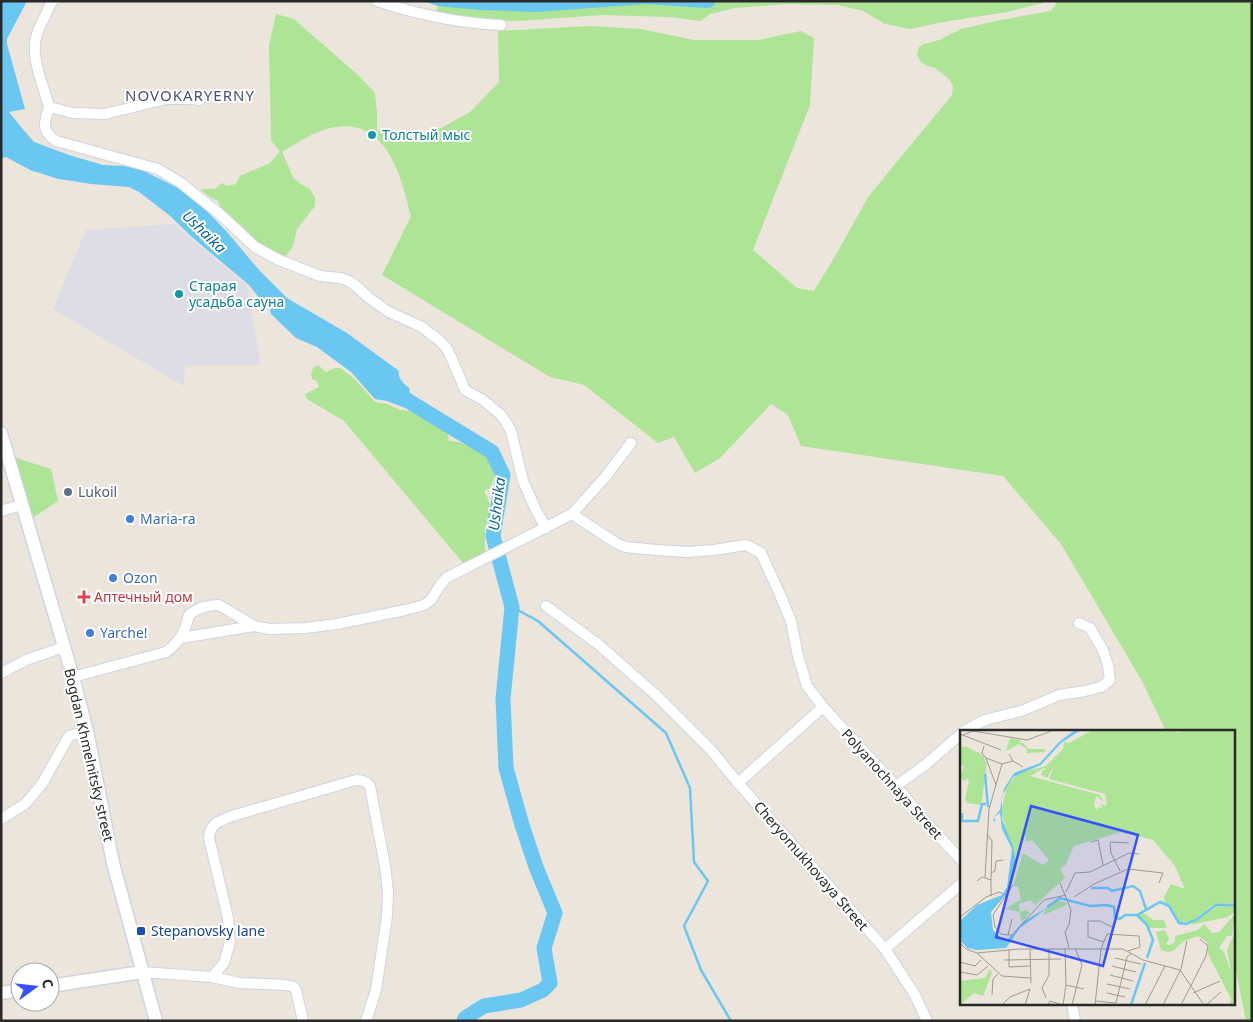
<svg xmlns="http://www.w3.org/2000/svg" width="1253" height="1022" font-family="'Noto Sans',sans-serif">
<rect width="100%" height="100%" fill="#ece5db"/>
<polygon fill="#dedce4" points="174,224 247,286 261,365 185,366 184,386 53,309 86,230"/>
<g fill="#ade495">
<polygon points="599,1 1044,1 1043,3 1007,12 943,22 910,29 885,24 863,11 838,5 787,4 735,8 710,14 701,21 669,17 602,15 518,21 488,20 436,13 439,3"/>
<path d="M1058 1H1252V1021H1246L1236 971 1234 903V731H1166L1142 681 1061 544 1003 476 801 446 788 415 771 404 720 458 695 473 674 437 658 443 584 385 550 377 382 275 411 216C401 175 386 115 330 128 313 132 297 143 282 152L294 179 301 184 310 189 315 198V206L297 229 294 242 291 249 286 256 277 253 258 242 241 225 223 212 218 201 210 197 200 189H215L222 183 227 186 236 184 240 176 270 163 280 151 271 141 269 45 276 14 294 19 359 76 375 93 377 113V130L394 137H414L441 128 470 112 499 82 498 31 589 26 641 29 694 40H759L801 31 814 38 810 105 753 250 797 288 814 291 837 253 868 197 952 95 953 86 949 79 935 68 927 66 920 61 917 54 919 47 924 44 939 40 961 29 996 21 1051 11Z"/>
<path d="M318 365 326 372 336 368H340C354 377 364 389 375 402L387 404 400 410 418 412 443 429 448 434 449 441C458 441 466 445 475 449 494 460 502 467 489 489L485 490V494L487 496 491 508V516L485 527V553L463 563 344 421 307 399 305 394 319 387 317 381 312 379 311 374 313 368Z"/>
<polygon points="13,457 51,469 58,501 31,519"/>
</g>
<g fill="#6ac7f1">
<path d="M1 1H27L7 39V44L25 109 9 112 21 127 34 142 69 155 103 165 124 166 142 170 184 191 201 205 227 232 259 270 287 298 347 333 399 371C397 379 405 384 410 389L405 408 387 401 375 399 351 372 317 347 296 338 271 314 270 309 266 308 264 304 249 285 193 238 169 215 139 192 129 187 91 184 73 181 58 179 40 173 32 171 6 157 1 159Z"/>
<polygon points="423,1 717,1 712,7 707,8 645,4 537,12 480,10 438,6"/>
</g>
<g fill="none" stroke-linecap="round" stroke-linejoin="round">
<polyline stroke="#6ac7f1" stroke-width="2.5" points="512,607 538,621 666,733 690,788 694,862 708,881 684,926 701,970 731,1021"/>
<polyline stroke="#6ac7f1" stroke-width="15" points="391,389 410,402 492,452 503,475 493,536 512,607 503,699 506,768 522,825 536,867 555,913 544,948 550,983 543,990 521,1000 484,1006 465,1018 464,1021"/>
<defs>
<g id="minor">
<path d="M53 1 50 5C46 15 40 24 37 34 29 55 44 87 49 107L73 113 105 114 166 99H187L200 100"/>
<path d="M377 1C419 15 457 23 501 25"/>
<path d="M49 107C44 123 41 131 56 141L158 169 181 183 221 215 255 247 279 260 320 276 340 278 349 281 355 285 369 298 389 312 422 327 440 341 447 349 452 359 465 390 483 400 500 414 506 422 511 431 523 481 536 510 546 528"/>
<polyline points="1,511 22,505"/>
<polyline points="572,514 616,543 625,547 657,550 688,552 714,550 745,545 748,546 761,553 778,590 791,621 798,656 807,686 823,707 896,786 925,821 962,861"/>
<polyline points="546,606 598,644 657,696 711,750 738,783 885,949 915,995 927,1021"/>
<polyline points="181,638 254,626"/>
<polyline points="1,673 26,660 64,647"/>
<path d="M73 677 166 652C180 642 185 632 189 615 197 608 208 605 219 605L254 626 269 629 305 628 337 624 405 610 424 605 431 600 439 587 446 578 572 514 606 476 631 443"/>
<polyline points="964,731 985,720 1024,710 1059,695 1085,691 1101,687 1110,680 1108,665 1103,650 1090,628 1079,623"/>
<polyline points="738,783 823,707"/>
<polyline points="896,786 925,765 962,733"/>
<polyline points="1,819 25,804 42,784 69,736 87,731"/>
<polyline points="885,949 962,883"/>
<polyline points="142,972 212,977 240,983 286,985 294,987 296,990 303,1021"/>
<path d="M212 977 224 963 230 942 228 918 209 838C210 823 220 821 232 816L356 780C362 780 366 781 370 786L385 866 388 892 387 916 376 990 366 1021"/>
<polyline points="1072,1003 1075,1021"/>
</g>
<g id="tertiary">
<polyline points="1,433 73,677 87,731 113,863 156,1021"/>
<polyline points="50,986 142,972"/>
<polyline points="1,993 20,990"/>
</g>
</defs>
<use href="#minor" stroke="#d0d3e3" stroke-width="12"/>
<use href="#tertiary" stroke="#d0d3e3" stroke-width="15"/>
<use href="#minor" stroke="#fff" stroke-width="10"/>
<use href="#tertiary" stroke="#fff" stroke-width="12"/>
</g>
<g fill="#0f9aa8" stroke="#fff" stroke-width="2">
<circle cx="372" cy="135" r="5"/>
<circle cx="179" cy="294" r="5"/>
</g>
<circle fill="#5c6f8a" stroke="#fff" stroke-width="2" cx="68" cy="492" r="5"/>
<g fill="#3f7fe0" stroke="#fff" stroke-width="2">
<circle cx="130" cy="519" r="5"/>
<circle cx="113" cy="578" r="5"/>
<circle cx="90" cy="633" r="5"/>
</g>
<path fill="#e0444e" stroke="#fff" stroke-width="2" d="M81.5 589.5h5v5h5v5h-5v5h-5v-5h-5v-5h5z"/>
<rect fill="#1a4fb4" stroke="#fff" stroke-width="2" x="136" y="926" width="10" height="10" rx="2.5"/>
<g text-anchor="middle" stroke-width="4" stroke-linejoin="round" paint-order="stroke">
<g font-size="14" fill="#0d838f" stroke="#fff" text-anchor="start">
<text x="382" y="140">Толстый мыс</text>
<text x="189" y="291">Старая<tspan x="189" dy="16">усадьба сауна</tspan></text>
</g>
<g font-size="14" fill="#4e5e75" stroke="#fff" text-anchor="start">
<text x="78" y="497">Lukoil</text>
</g>
<g font-size="14" fill="#366cbe" stroke="#fff" text-anchor="start">
<text x="140" y="524">Maria-ra</text>
<text x="123" y="583">Ozon</text>
<text x="100" y="638">Yarche!</text>
</g>
<g font-size="14" fill="#be3a42" stroke="#fff" text-anchor="start">
<text x="94" y="602">Аптечный дом</text>
</g>
<g font-size="14" fill="#292929" stroke="#fff">
<text transform="translate(89 755) rotate(77)" y="5">Bogdan Khmelnitsky street</text>
<text transform="translate(892 784) rotate(48)" y="5">Polyanochnaya Street</text>
<text transform="translate(811 866) rotate(49)" y="5">Cheryomukhovaya Street</text>
</g>
<g font-size="14" fill="#164399" stroke="#fff" text-anchor="start">
<text x="151" y="936">Stepanovsky lane</text>
</g>
<g font-size="15" letter-spacing="1" fill="#494f7b" stroke="#fff">
<text x="190" y="101">NOVOKARYERNY</text>
</g>
<g font-size="15" font-style="italic" fill="#0a649d" stroke="#fff">
<text transform="translate(204 232) rotate(44)" y="5">Ushaika</text>
<text transform="translate(497 504) rotate(-83)" y="5">Ushaika</text>
</g>
</g>
<g transform="translate(960 730)">
<rect width="275" height="275" fill="#ece5db"/>
<path d="M133 0H220L214 6 222 0H275V173L253 175 231 192H219L212 179 205 174 204 167 211 154 225 159 215 136 193 110 161 102 114 116 105 136 100 138 105 148 75 175 70 170 59 174 60 182 66 180 70 183 64 190 61 191 60 182 45 179 61 169 58 157 53 156 63 123 83 135 89 130 72 110 66 112 65 104 50 162 54 122 41 82 47 56 57 44 86 36 103 19 104 12 109 13ZM94 36 89 49 145 64 147 76 142 75 140 71 142 78 138 77 137 80 134 76 136 66 144 72 140 65 70 46 84 38 87 40H83L81 45 87 48ZM50 8 61 10 59 14 62 12 69 19H85V22L66 23 67 19 59 14 46 21ZM5 16 23 25 27 34 21 75 7 73 5 69 9 51 7 48 4 51 0 46 4 37 0 33V23L1 17ZM97 169 108 174 84 185V182ZM275 175V181L268 187 230 195 256 177ZM182 182 193 190H204L207 198H189L179 186ZM275 184 272 206H267L259 218 264 222 271 242 267 220 275 202V273L269 275 271 269 248 224 247 212 238 206 224 211 213 221 208 222 201 220 196 202 205 200 209 209 206 214 210 215 215 212V206L238 200 244 194 252 203 259 202ZM30 239 32 243 23 266 14 263 0 275V251L25 248Z" fill="#ade495" fill-rule="evenodd"/>
<path d="M115 0H121L101 13 81 35 53 47 42 66V89L53 116 56 133 49 161 31 182 33 200 40 207 48 209 63 192 90 176 60 198 46 218 17 220 7 218 0 210V191L17 175 42 165 47 157 52 119 42 99 40 83 34 87 36 92 33 90 35 86 40 80 44 59 54 43 80 33 99 12Z" fill="#6ac7f1"/>
<path fill="none" stroke="#6ac7f1" stroke-width="2.5" d="M25 44 28 77M2 83V91H18L22 74H26M131 158H148L152 161 173 156 180 161 186 179M87 177 100 168 130 176 147 175 154 177 155 187 160 189 165 185H177L200 172 209 176 219 193 226 194 236 190 256 175H275M177 185 187 195 193 210 187 228M171 275 185 233"/>
<path fill="none" stroke="#9e9a94" stroke-width="1" d="M0 4 41 20M3 5 13 1 67 10 94 0M24 16 22 23 26 28 42 34 53 31M49 24 53 31 63 37M26 28 36 55M27 104 32 111 31 150M131 112 138 110 143 135M160 141 151 123 150 112 169 113M31 143 35 141 36 131 43 130M25 147 29 79 42 34M17 151 22 147 31 150V166M100 153 111 180 109 195 105 202 109 218M106 162 115 143 130 142 169 123 179 124M114 167 134 154 168 139 203 143 199 153M0 187 26 167 39 162 48 166M52 189 48 205 41 204 35 197 33 185 53 155M48 205H52L84 170 106 165M144 212 128 207V191H140L154 198M0 213 6 219 17 223 59 219H163L183 230 220 240 244 275M49 219V237L71 236M70 219 71 253M17 223 42 246 70 248M155 228 181 234M44 230 101 229M0 232 15 236 21 230M152 236 176 242M0 242 17 245 28 236M150 245 173 251M147 254 170 259M106 255 124 259M147 263 165 267M233 263 260 251M32 265 33 249 38 244M86 268 82 258 89 245V219M136 271 156 273 167 227 172 223M42 275 50 267 70 259M65 275 70 259M88 275 90 271 103 275M103 275 106 255 105 218M112 275 122 235 115 218M135 275 141 219 147 204 179 206 180 217 168 221M185 275 205 236M203 275 221 239 227 211M221 275 246 226 248 216 240 209M246 275 261 262"/>
<path fill="#3552fe" fill-opacity="0.15" stroke="#3552fe" stroke-width="2.5" d="M71 76 178 105 143 236 36 207Z"/>
<rect width="275" height="275" fill="none" stroke="#292929" stroke-width="2.5"/>
</g>
<rect width="1253" height="1022" fill="none" stroke="#292929" stroke-width="5"/>
<g transform="translate(35 987) rotate(75)"><circle r="24" fill="#ffffff" stroke="#a9a9a9"/>
<path d="M0-4L9 19L0 12L-9 19Z" fill="#3552fe"/>
<text y="-8" font-size="14" font-weight="bold" text-anchor="middle" fill="#292929">С</text>
</g>
</svg>
